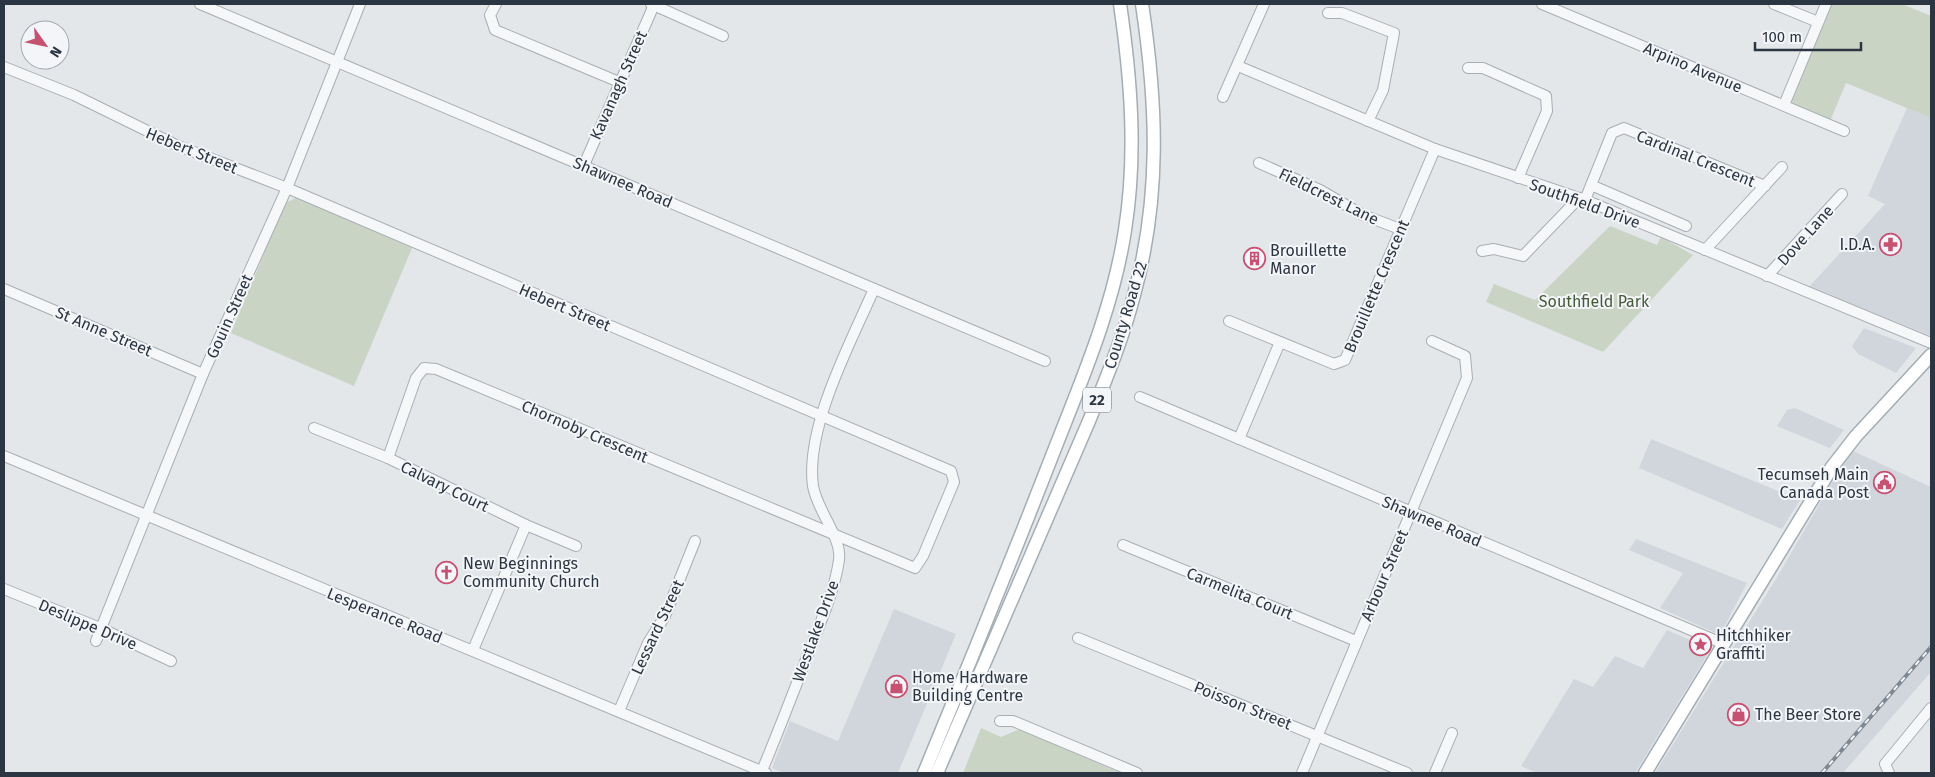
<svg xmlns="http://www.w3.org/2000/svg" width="1935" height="777" font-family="'Fira Sans',sans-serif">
<rect width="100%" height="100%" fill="#e3e7ea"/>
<g fill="#d1d6dc">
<polygon points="1907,108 1931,118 1931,332 1929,335 1809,287 1885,204 1868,196"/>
<polygon points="1864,328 1916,348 1896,373 1858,354 1852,346"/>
<polygon points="1795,408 1844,430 1830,448 1777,426 1787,410"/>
<polygon points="1651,439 1800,500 1782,529 1639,468"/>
<polygon points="1851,450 1931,487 1931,672 1843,773 1655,773 1776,579"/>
<polygon points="1636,539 1747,583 1720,635 1660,608 1683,573 1629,550"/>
<polygon points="894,609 956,634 898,773 784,773 772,768 790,721 838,741"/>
<polygon points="1667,630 1711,649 1635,773 1537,773 1521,766 1574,679 1593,687 1615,656 1643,668"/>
</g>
<g fill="#cad4c5">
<polygon points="1830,4 1902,4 1931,16 1931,118 1846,83 1830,121 1795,107 1790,100"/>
<polygon points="298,197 412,248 354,386 231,333 285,203"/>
<polygon points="1610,226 1657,245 1661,237 1693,255 1603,352 1486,302 1494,284 1535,300"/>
<polygon points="981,728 1001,737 1020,729 1120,773 963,773"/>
</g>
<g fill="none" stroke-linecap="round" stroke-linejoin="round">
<defs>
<g id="minor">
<polyline points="200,4 1045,361"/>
<polyline points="496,4 490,15 495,30 619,82"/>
<polyline points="651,4 723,36"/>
<polyline points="1542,4 1844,131"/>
<polyline points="1774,4 1818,22"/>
<polyline points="1328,13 1342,13 1394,33 1383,90 1368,121"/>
<polyline points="1238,66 1435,149 1585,200 1931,343"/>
<polyline points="4,67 74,95 176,145 287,188 951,471 954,482 923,556 915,568 436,369 424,368 416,378 388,458"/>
<polyline points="1468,68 1483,68 1546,96 1547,111 1518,178"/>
<polyline points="1223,97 1264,4"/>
<polyline points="1784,105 1826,4"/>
<polyline points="1259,163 1320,190 1363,215 1400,229"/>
<polyline points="584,165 654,5"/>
<polyline points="1591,185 1686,226"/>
<polyline points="1585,200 1612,133 1624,128 1765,186"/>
<polyline points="1705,250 1782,167"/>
<polyline points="1482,251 1494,249 1523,256 1579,198"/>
<polyline points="1767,276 1842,194"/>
<polyline points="4,289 203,374"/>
<polyline points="1229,321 1334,364 1345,360 1435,149"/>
<polyline points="1140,397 1724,644"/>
<polyline points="314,428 388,458 526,525 576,546"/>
<polyline points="1239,439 1280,342"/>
<polyline points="4,456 766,773"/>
<polyline points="1123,545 1356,641"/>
<polyline points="4,589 100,628 171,661"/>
<polyline points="1078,638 1407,773"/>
<polyline points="96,641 203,374 287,188 360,4"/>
<polyline points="473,650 526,525"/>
<polyline points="619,711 648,643 665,616 695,541"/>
<polyline points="1000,721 1013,721 1137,773"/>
<path d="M761 773C777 735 792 696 807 657 819 625 834 594 839 560 842 537 817 511 813 486 805 427 851 342 874 289"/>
<polyline points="1302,773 1467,378 1465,356 1432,341"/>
<polyline points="1435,773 1452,733"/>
<polyline points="1889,773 1885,764 1931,708"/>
</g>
<g id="major">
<path d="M924 773C967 670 1009 566 1050 461 1079 386 1113 310 1125 230 1137 154 1131 79 1120 4"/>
<path d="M937 773 1089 421C1106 379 1123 338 1134 295 1161 196 1157 104 1142 4"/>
<polyline points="1645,773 1832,467 1856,436 1931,355"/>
</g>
</defs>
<use href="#minor" stroke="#a8aeb4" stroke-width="12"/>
<use href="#major" stroke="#a3adb5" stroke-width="15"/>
<use href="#minor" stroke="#f6f7f9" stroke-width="10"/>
<use href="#major" stroke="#fff" stroke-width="12"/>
<defs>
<polyline id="rail" points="1822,773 1931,647"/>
</defs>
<use href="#rail" stroke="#7d8893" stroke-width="4"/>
<use href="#rail" stroke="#f3f5f8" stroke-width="2" stroke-dasharray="5.5" stroke-linecap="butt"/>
</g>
<defs>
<symbol id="pharmacy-ring" viewBox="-11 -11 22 22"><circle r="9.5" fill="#f3f5f8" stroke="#c75171" stroke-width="1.5"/><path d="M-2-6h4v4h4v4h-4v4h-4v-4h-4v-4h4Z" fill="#c75171"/></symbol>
<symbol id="building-ring" viewBox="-11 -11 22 22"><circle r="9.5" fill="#f3f5f8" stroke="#c75171" stroke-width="1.5"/><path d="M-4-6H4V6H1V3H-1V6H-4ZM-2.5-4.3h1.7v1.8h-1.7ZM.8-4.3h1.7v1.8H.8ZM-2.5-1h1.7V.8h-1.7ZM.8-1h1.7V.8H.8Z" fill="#c75171"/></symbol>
<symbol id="civic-ring" viewBox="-11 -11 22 22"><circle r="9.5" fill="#f3f5f8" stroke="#c75171" stroke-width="1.5"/><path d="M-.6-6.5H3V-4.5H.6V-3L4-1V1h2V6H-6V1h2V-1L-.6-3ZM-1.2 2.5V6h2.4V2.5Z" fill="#c75171"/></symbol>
<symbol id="church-ring" viewBox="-11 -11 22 22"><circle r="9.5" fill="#f3f5f8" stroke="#c75171" stroke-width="1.5"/><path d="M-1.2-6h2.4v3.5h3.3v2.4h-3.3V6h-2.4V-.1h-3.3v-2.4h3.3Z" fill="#c75171"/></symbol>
<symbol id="sight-ring" viewBox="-11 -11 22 22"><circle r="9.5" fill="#f3f5f8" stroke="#c75171" stroke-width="1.5"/><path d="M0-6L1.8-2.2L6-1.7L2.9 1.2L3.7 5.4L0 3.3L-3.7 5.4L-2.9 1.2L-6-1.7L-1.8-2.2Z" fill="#c75171"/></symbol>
<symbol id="shop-ring" viewBox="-11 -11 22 22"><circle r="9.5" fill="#f3f5f8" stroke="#c75171" stroke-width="1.5"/><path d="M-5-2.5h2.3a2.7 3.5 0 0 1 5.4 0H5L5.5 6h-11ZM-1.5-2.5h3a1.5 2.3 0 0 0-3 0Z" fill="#c75171"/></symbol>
</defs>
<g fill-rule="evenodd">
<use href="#pharmacy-ring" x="1878" y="232" width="25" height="25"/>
<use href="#building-ring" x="1242" y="246" width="25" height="25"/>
<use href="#civic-ring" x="1872" y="470" width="25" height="25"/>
<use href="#church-ring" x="434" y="560" width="25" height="25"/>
<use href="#sight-ring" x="1688" y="632" width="25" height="25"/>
<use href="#shop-ring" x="884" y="674" width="25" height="25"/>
<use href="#shop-ring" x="1726" y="702" width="25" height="25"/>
</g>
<g text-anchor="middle" stroke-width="4" stroke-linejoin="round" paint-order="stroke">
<rect fill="#f3f5f8" stroke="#686f79" stroke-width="1" x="1083" y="387.5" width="28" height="25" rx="4"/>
<g font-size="15" font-weight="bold" fill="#2c3642">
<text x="1097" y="405">22</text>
</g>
<g font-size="16" fill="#2c3642" stroke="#f3f5f8">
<text transform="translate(1693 67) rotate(23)" y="6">Arpino Avenue</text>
<text transform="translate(618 85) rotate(-66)" y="6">Kavanagh Street</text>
<text transform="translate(192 150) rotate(22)" y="6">Hebert Street</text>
<text transform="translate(1696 158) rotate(22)" y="6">Cardinal Crescent</text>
<text transform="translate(623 182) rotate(23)" y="6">Shawnee Road</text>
<text transform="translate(1329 196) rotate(26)" y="6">Fieldcrest Lane</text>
<text transform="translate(1585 203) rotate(20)" y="6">Southfield Drive</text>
<text transform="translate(1805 235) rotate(-48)" y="6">Dove Lane</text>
<text transform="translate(1376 286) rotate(-67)" y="6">Brouillette Crescent</text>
<text transform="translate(565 307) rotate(23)" y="6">Hebert Street</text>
<text transform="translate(1125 315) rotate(-73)" y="6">County Road 22</text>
<text transform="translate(229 316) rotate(-66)" y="6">Gouin Street</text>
<text transform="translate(104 331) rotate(23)" y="6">St Anne Street</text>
<text transform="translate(585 431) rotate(23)" y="6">Chornoby Crescent</text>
<text transform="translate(445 486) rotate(26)" y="6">Calvary Court</text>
<text transform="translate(1432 521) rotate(23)" y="6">Shawnee Road</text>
<text transform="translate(1384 575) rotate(-67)" y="6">Arbour Street</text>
<text transform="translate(1240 593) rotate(22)" y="6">Carmelita Court</text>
<text transform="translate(385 615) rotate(22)" y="6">Lesperance Road</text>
<text transform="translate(88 624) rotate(23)" y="6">Deslippe Drive</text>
<text transform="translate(657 627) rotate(-65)" y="6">Lessard Street</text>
<text transform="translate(815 631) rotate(-70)" y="6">Westlake Drive</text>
<text transform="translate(1243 705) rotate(22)" y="6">Poisson Street</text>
</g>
<g font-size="16" fill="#2c3642" stroke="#f3f5f8" text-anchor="start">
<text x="1875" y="250" text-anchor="end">I.D.A.</text>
<text x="1270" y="256">Brouillette<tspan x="1270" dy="18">Manor</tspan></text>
<text x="1869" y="480" text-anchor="end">Tecumseh Main<tspan x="1869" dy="18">Canada Post</tspan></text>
<text x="463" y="569">New Beginnings<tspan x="463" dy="18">Community Church</tspan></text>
<text x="1716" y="641">Hitchhiker<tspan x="1716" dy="18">Graffiti</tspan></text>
<text x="912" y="683">Home Hardware<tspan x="912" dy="18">Building Centre</tspan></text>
<text x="1755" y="720">The Beer Store</text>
</g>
<g font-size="16" fill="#455c3a" stroke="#f3f5f8">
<text x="1594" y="307">Southfield Park</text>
</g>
</g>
<rect width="1935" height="777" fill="none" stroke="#2c3642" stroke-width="10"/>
<g transform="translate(45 45) rotate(123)"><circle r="24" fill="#f3f5f8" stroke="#a3a9af"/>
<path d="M0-4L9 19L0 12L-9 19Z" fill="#c75171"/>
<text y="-8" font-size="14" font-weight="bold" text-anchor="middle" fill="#2c3642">N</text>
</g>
<path d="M1755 42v8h106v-8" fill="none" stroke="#2c3642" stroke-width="2.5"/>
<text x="1762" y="42" font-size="15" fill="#2c3642" stroke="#f3f5f8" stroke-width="4" paint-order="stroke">100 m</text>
</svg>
